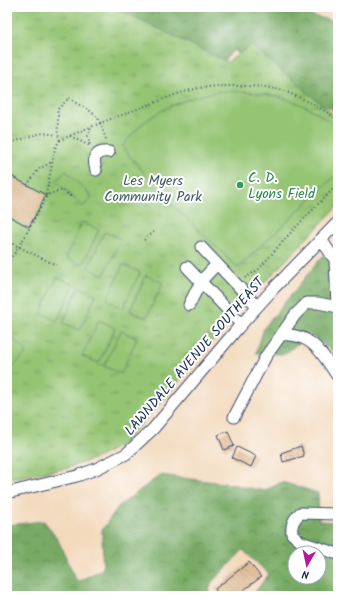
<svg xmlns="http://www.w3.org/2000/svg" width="345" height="603" font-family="Kalam,sans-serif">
<defs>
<pattern id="forest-crowns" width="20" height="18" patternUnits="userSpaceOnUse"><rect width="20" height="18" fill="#78aa65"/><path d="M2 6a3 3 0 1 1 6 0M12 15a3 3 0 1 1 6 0" fill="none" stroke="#628b56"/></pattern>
<pattern id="park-tufts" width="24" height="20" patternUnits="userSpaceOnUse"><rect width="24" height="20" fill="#95c473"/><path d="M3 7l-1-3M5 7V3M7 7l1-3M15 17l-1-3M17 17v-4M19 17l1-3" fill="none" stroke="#79a062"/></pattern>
<pattern id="building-back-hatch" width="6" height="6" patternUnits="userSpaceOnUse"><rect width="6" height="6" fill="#dfba93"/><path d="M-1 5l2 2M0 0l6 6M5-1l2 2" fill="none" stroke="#bfa081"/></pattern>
</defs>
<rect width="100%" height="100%" fill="#fff"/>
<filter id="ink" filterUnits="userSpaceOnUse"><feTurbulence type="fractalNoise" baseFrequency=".025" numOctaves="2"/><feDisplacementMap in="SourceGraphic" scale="8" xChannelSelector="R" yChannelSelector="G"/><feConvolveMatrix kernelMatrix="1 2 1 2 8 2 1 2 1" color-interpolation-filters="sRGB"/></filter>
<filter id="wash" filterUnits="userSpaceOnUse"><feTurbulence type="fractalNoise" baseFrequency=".012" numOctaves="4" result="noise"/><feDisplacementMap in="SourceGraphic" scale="16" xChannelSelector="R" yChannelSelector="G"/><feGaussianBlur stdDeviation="0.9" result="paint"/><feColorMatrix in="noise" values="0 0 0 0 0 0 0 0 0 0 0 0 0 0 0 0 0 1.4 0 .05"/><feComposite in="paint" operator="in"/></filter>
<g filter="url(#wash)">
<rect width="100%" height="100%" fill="#f3dabd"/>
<g fill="url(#forest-crowns)" stroke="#4a6c62" fill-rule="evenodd">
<polygon points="39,7 277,7 338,22 338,112 284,85 233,50 217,70"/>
<polygon points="338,243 338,355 309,334 285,354 256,353 264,328 321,258"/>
<path d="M160 475 230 484 264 491 282 482 318 493 319 521 338 522V596H252L269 574 243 550 211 583 208 596H7V525L44 521 58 540 77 582 103 569 102 530 118 507ZM295 553H319V577H295Z"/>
</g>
<polygon fill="url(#park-tufts)" stroke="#587a68" points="7,7 114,7 227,62 251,45 338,118 338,206 260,287 225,325 163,400 123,443 101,456 68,468 7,479"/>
<g fill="#95c473" stroke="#587a68">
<path d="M222 91C268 92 303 97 338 129V173L238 268 164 197 122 147C127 141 132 134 138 128 160 107 192 96 222 91Z"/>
<polygon points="66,171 92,197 83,207 56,181"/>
<polygon points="82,222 99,230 82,265 66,258"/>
<polygon points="104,232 121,239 104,275 88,268"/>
<polygon points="123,265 140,272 123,308 107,300"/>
<polygon points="146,275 163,283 146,318 130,311"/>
<polygon points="57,277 74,285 57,321 41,313"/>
<polygon points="79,287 96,295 80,330 63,323"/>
<polygon points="99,320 115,328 99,363 82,356"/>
<polygon points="121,331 137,338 121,374 104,366"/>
<polygon points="7,333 27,352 7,373"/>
</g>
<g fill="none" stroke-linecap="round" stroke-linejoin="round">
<polyline stroke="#42a9c2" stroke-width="3.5" points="7,13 13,7"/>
</g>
<g id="blocks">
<g fill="url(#building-back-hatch)">
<polygon points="7,174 46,195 29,227 7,215"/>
<polygon points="228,431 234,446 224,450 218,435"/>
<polygon points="301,446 304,456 283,462 281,453"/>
<polygon points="237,447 256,456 251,467 232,458"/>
<polygon points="249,562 261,577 236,596 220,596 215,589"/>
</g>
</g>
</g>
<g filter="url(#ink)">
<use href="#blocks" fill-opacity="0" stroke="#3b496c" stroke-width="1"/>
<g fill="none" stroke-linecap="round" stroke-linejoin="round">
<defs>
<g id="minor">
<path d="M96 170C92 158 96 150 109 152"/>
<polyline points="321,239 335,260 337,306"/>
<polyline points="201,247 257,306"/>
<polyline points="187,267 241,324"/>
<polyline points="189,305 201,281 217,264"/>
<polyline points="281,335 295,315 307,303 318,303 338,307"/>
<path d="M234 417 266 356 281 335C312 332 323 355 338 377"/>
<polyline points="7,493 77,476 96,469 126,454 153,429 238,328 274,288 338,222"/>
<path d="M338 514 300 513C293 520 291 525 292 534L301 542 338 554"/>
</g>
</defs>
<use href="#minor" stroke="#3b496c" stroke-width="13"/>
<g stroke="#3b496c" stroke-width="2" stroke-dasharray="1 3" stroke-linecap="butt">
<path d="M69 98C79 107 96 110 100 123L60 140C55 131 60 120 57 110Z"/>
<polyline points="70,136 90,146 88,136 91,127"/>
<polyline points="106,139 100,123 180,93 199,88 218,86 246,86 265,87 285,91 313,104 338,119"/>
<polyline points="60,140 55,148 46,195 63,190 70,196 70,195"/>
<polyline points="7,144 37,134 44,133 57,135"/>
<polyline points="27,185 39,169 53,161"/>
<polyline points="144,240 154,232"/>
<polyline points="9,242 56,265"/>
<polyline points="7,263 19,247 48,194"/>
<polyline points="245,278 259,269 292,231 338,184"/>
</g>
<use href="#minor" stroke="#fff" stroke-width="11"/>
</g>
</g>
<circle fill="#2e9e5b" stroke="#fff" stroke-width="1.5" cx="240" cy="185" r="4"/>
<g text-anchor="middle" stroke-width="4" stroke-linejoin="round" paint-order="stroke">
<g font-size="14" fill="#27864d" stroke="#fff" text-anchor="start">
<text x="248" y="182">C. D.<tspan x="248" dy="16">Lyons Field</tspan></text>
</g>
<g font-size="14" fill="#405c64" stroke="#fff">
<text x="153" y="185">Les Myers<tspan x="153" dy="16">Community Park</tspan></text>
</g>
<g font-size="14" fill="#1b2f5e" stroke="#fff">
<text transform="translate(194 356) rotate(-49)" y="5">LAWNDALE AVENUE SOUTHEAST</text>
</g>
</g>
<rect width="345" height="603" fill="none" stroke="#fff" stroke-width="24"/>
<g transform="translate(307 565) rotate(189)"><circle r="19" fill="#ffffff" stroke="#a4acbf"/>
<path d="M0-3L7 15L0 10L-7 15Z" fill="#b5179e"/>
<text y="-6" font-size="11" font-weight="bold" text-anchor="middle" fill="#1b2f5e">N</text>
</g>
</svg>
